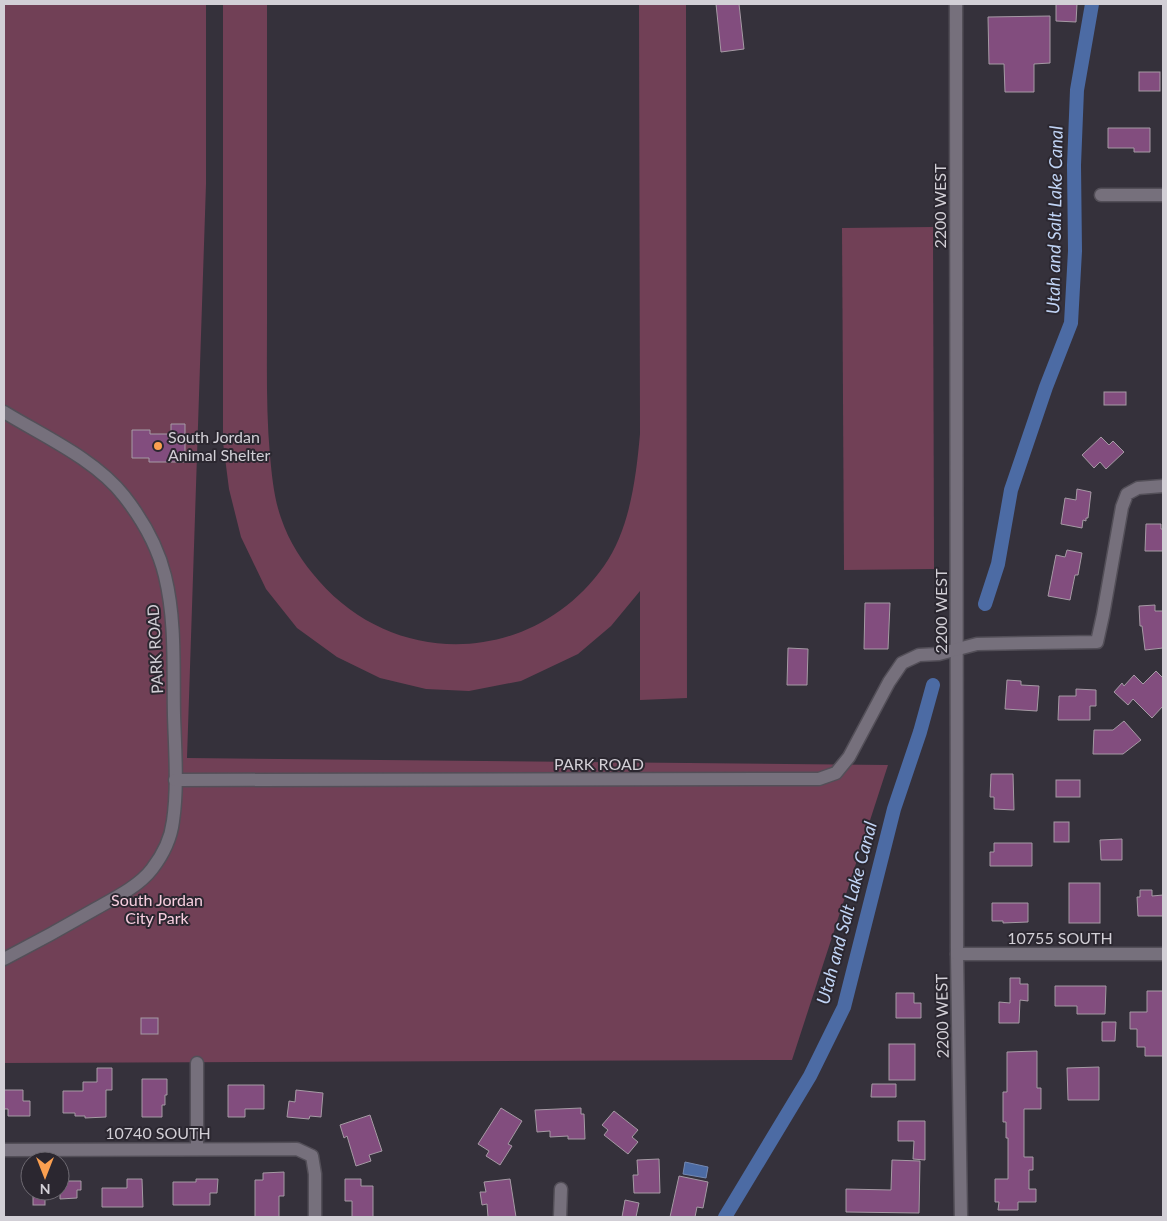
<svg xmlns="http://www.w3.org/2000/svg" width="1167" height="1221" font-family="Lato,sans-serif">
<rect width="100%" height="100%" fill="#35313b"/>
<g fill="#714056">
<polygon points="4,4 206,4 206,184 187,758 888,765 792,1060 4,1063"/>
<path d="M223 4H267C267 110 267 216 267 323 267 367 266 411 270 456 272 477 274 498 281 518 289 542 303 563 319 581 398 671 535 664 604 566 630 529 636 478 640 434L639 4H686L687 698 640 700V591L611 626 578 654 521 681 469 691 426 689 380 678 337 657 297 628 266 589 241 537 229 489 223 442Z"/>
<polygon points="933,227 934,569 844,570 842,228"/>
</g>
<polygon fill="#4c6ba4" stroke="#7489b3" points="685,1162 708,1167 706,1178 683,1174"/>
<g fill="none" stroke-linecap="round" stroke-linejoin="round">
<g stroke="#4c6ba4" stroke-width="14">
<polyline points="985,604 998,564 1011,490 1046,387 1071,323 1075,251 1074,165 1077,90 1092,4"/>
<polyline points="725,1217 810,1076 844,1007 894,809 920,732 933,685"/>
</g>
</g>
<g fill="#824d7e" stroke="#a59aa4">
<polygon points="716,4 739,4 744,49 721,52"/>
<polygon points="1056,4 1077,4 1076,22 1056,21"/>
<polygon points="1050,16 1050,63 1034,64 1034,92 1005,92 1004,64 989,64 988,17"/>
<rect x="1139" y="72" width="21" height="19"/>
<polygon points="1108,128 1150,128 1150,152 1134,152 1134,148 1108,148"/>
<rect x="1104" y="392" width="22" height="13"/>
<polygon points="171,424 185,424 185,462 149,462 149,458 132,458 132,430 150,430 150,434 171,434"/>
<polygon points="1101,437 1109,445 1113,441 1124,452 1106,469 1100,462 1094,468 1082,455"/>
<polygon points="1077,489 1091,492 1088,518 1086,518 1086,521 1083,520 1082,528 1061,524 1065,498 1076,500"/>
<polygon points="1146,524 1161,524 1161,529 1163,529 1163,551 1145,551"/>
<polygon points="1067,550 1082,553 1078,575 1075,575 1070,600 1048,596 1056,555 1065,557"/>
<polygon points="865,603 890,603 888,649 864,649"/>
<polygon points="1155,605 1155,611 1163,611 1163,648 1145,650 1142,626 1140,626 1139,606"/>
<polygon points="788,648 808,649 807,685 787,685"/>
<polygon points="1156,671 1163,678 1163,706 1152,718 1133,699 1128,705 1114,692 1122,683 1124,686 1134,675 1143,684"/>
<polygon points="1007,680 1021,681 1021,685 1039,686 1037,711 1005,709"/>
<polygon points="1076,689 1096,690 1096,706 1090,706 1090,720 1058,720 1059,696 1076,696"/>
<polygon points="1124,721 1141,740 1123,754 1093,754 1094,730 1113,730"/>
<polygon points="991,774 1013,774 1014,810 994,809 994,797 990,797"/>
<rect x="1056" y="780" width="24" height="17"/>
<rect x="1054" y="822" width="15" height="20"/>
<polygon points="1122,839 1122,860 1101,860 1100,840"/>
<polygon points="994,843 1032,843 1032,866 990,866 990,852 994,852"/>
<rect x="1069" y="883" width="31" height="40"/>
<polygon points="1140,890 1152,890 1152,896 1163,895 1163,916 1138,916 1137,897 1140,897"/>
<polygon points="992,903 1028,903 1028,922 1003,923 1003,921 992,921"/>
<polygon points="1010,978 1020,978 1020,984 1028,984 1028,1001 1020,1000 1019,1023 999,1023 999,1002 1010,1003"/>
<polygon points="1055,986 1106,986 1105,1014 1077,1014 1077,1006 1055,1006"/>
<polygon points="1147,991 1163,991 1163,1056 1145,1056 1145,1047 1137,1047 1137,1029 1130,1029 1130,1012 1147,1012"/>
<polygon points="896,993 914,993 914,1003 921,1003 921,1018 896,1018"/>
<rect x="141" y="1018" width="17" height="16"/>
<polygon points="1102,1022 1116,1022 1115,1041 1102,1041"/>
<rect x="889" y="1044" width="26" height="36"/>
<polygon points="1037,1051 1037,1088 1041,1088 1041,1109 1024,1109 1024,1157 1033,1157 1033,1170 1029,1170 1029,1189 1036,1189 1036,1202 1018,1202 1018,1210 998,1210 999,1202 995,1202 995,1179 1008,1179 1008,1138 1006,1138 1006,1122 1003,1122 1003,1092 1007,1092 1007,1052"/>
<polygon points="1099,1067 1099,1100 1068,1100 1067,1068"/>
<polygon points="97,1068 112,1068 112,1090 106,1090 106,1117 85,1118 85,1116 75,1116 75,1113 63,1113 63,1091 83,1091 83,1082 97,1082"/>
<polygon points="142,1079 167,1079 167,1095 165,1095 165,1105 162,1105 162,1117 142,1117"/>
<polygon points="872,1084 896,1084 896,1097 871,1097"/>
<polygon points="228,1085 264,1085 264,1109 245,1109 245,1117 228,1117"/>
<polygon points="4,1090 23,1090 23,1101 30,1101 30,1116 8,1116 8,1109 4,1109"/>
<polygon points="296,1090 323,1093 321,1117 310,1116 309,1119 287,1117 289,1101 295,1102"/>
<polygon points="501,1108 522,1121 508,1144 512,1146 500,1165 486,1156 489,1151 478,1144"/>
<polygon points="581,1108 581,1114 584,1114 585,1139 568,1139 568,1136 550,1137 550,1131 537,1132 535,1110"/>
<polygon points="614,1111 638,1130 632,1137 638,1142 628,1154 604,1135 608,1130 602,1125"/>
<polygon points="370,1115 382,1151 369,1155 371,1161 356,1166 347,1136 344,1138 340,1125"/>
<polygon points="898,1121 925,1121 925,1160 913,1159 914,1141 898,1141"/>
<polygon points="659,1159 660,1193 634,1193 633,1175 638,1175 637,1160"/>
<polygon points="892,1160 920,1161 919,1213 846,1212 846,1189 891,1190"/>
<polygon points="284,1172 284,1196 279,1196 279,1217 255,1217 255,1180 263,1180 263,1173"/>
<polygon points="679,1176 708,1182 703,1208 697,1207 695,1217 670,1217"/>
<polygon points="127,1179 142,1179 143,1207 102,1207 102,1188 127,1188"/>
<polygon points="196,1179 218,1179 217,1193 210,1193 210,1205 173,1205 173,1182 196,1182"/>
<polygon points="345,1179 361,1179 361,1186 373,1186 373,1217 352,1217 352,1201 345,1201"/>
<polygon points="510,1179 516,1217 488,1217 487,1204 482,1205 480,1192 486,1192 484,1182"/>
<polygon points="60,1181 81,1181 81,1190 77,1190 77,1198 60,1199"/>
<rect x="33" y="1191" width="12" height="14"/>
<polygon points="625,1200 639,1203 636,1217 622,1217"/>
</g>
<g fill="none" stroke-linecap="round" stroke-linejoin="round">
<defs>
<g id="minor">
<polyline points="956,4 957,954 961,1217"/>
<polyline points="1101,195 1163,195"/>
<path d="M4 412C43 436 95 459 124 496 142 519 158 547 165 576 176 621 173 669 174 715 175 750 178 787 173 821 171 838 162 856 152 869 139 886 115 898 97 908 66 926 35 943 4 959"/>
<polyline points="175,780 819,779 836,773 849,757 889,682 902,663 919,655 939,654 977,644 1097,642 1103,615 1122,507 1127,494 1138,488 1163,486"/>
<polyline points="957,954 1163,954"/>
<polyline points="197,1063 197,1149"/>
<polyline points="4,1150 297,1149 312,1156 315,1174 315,1217"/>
<polyline points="560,1217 561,1189"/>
</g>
</defs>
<use href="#minor" stroke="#534f58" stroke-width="15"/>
<use href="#minor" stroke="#76707c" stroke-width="12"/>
</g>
<circle fill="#fa9f50" stroke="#2b2730" stroke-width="2" cx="158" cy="446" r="5"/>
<g text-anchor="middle" stroke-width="4" stroke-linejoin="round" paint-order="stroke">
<g font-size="16" fill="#d2cfd6" stroke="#2b2730">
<text transform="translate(940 206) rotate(-90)" y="6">2200 WEST</text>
<text transform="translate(941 611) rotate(-90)" y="6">2200 WEST</text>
<text transform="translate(155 649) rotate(-93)" y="6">PARK ROAD</text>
<text x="599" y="770">PARK ROAD</text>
<text x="1060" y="944">10755 SOUTH</text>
<text transform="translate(942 1016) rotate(-91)" y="6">2200 WEST</text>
<text x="158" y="1139">10740 SOUTH</text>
</g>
<g font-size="16" fill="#d2cfd6" stroke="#2b2730" text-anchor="start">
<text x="168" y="443">South Jordan<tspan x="168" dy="18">Animal Shelter</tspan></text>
</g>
<g font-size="16" fill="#f7cedf" stroke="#2b2730">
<text x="157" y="906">South Jordan<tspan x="157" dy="18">City Park</tspan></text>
</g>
<g font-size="18" font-style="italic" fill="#c1d4f5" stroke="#2b2730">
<text transform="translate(1055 220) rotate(-89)" y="6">Utah and Salt Lake Canal</text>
<text transform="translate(847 913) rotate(-75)" y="6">Utah and Salt Lake Canal</text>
</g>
</g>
<rect width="1167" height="1221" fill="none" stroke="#d2cfd6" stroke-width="10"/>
<g transform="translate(45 1176) rotate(180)"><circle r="24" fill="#2b2730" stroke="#6e6a72"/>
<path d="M0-4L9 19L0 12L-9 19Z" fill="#fa9f50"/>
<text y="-8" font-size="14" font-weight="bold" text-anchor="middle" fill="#d2cfd6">N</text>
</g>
</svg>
